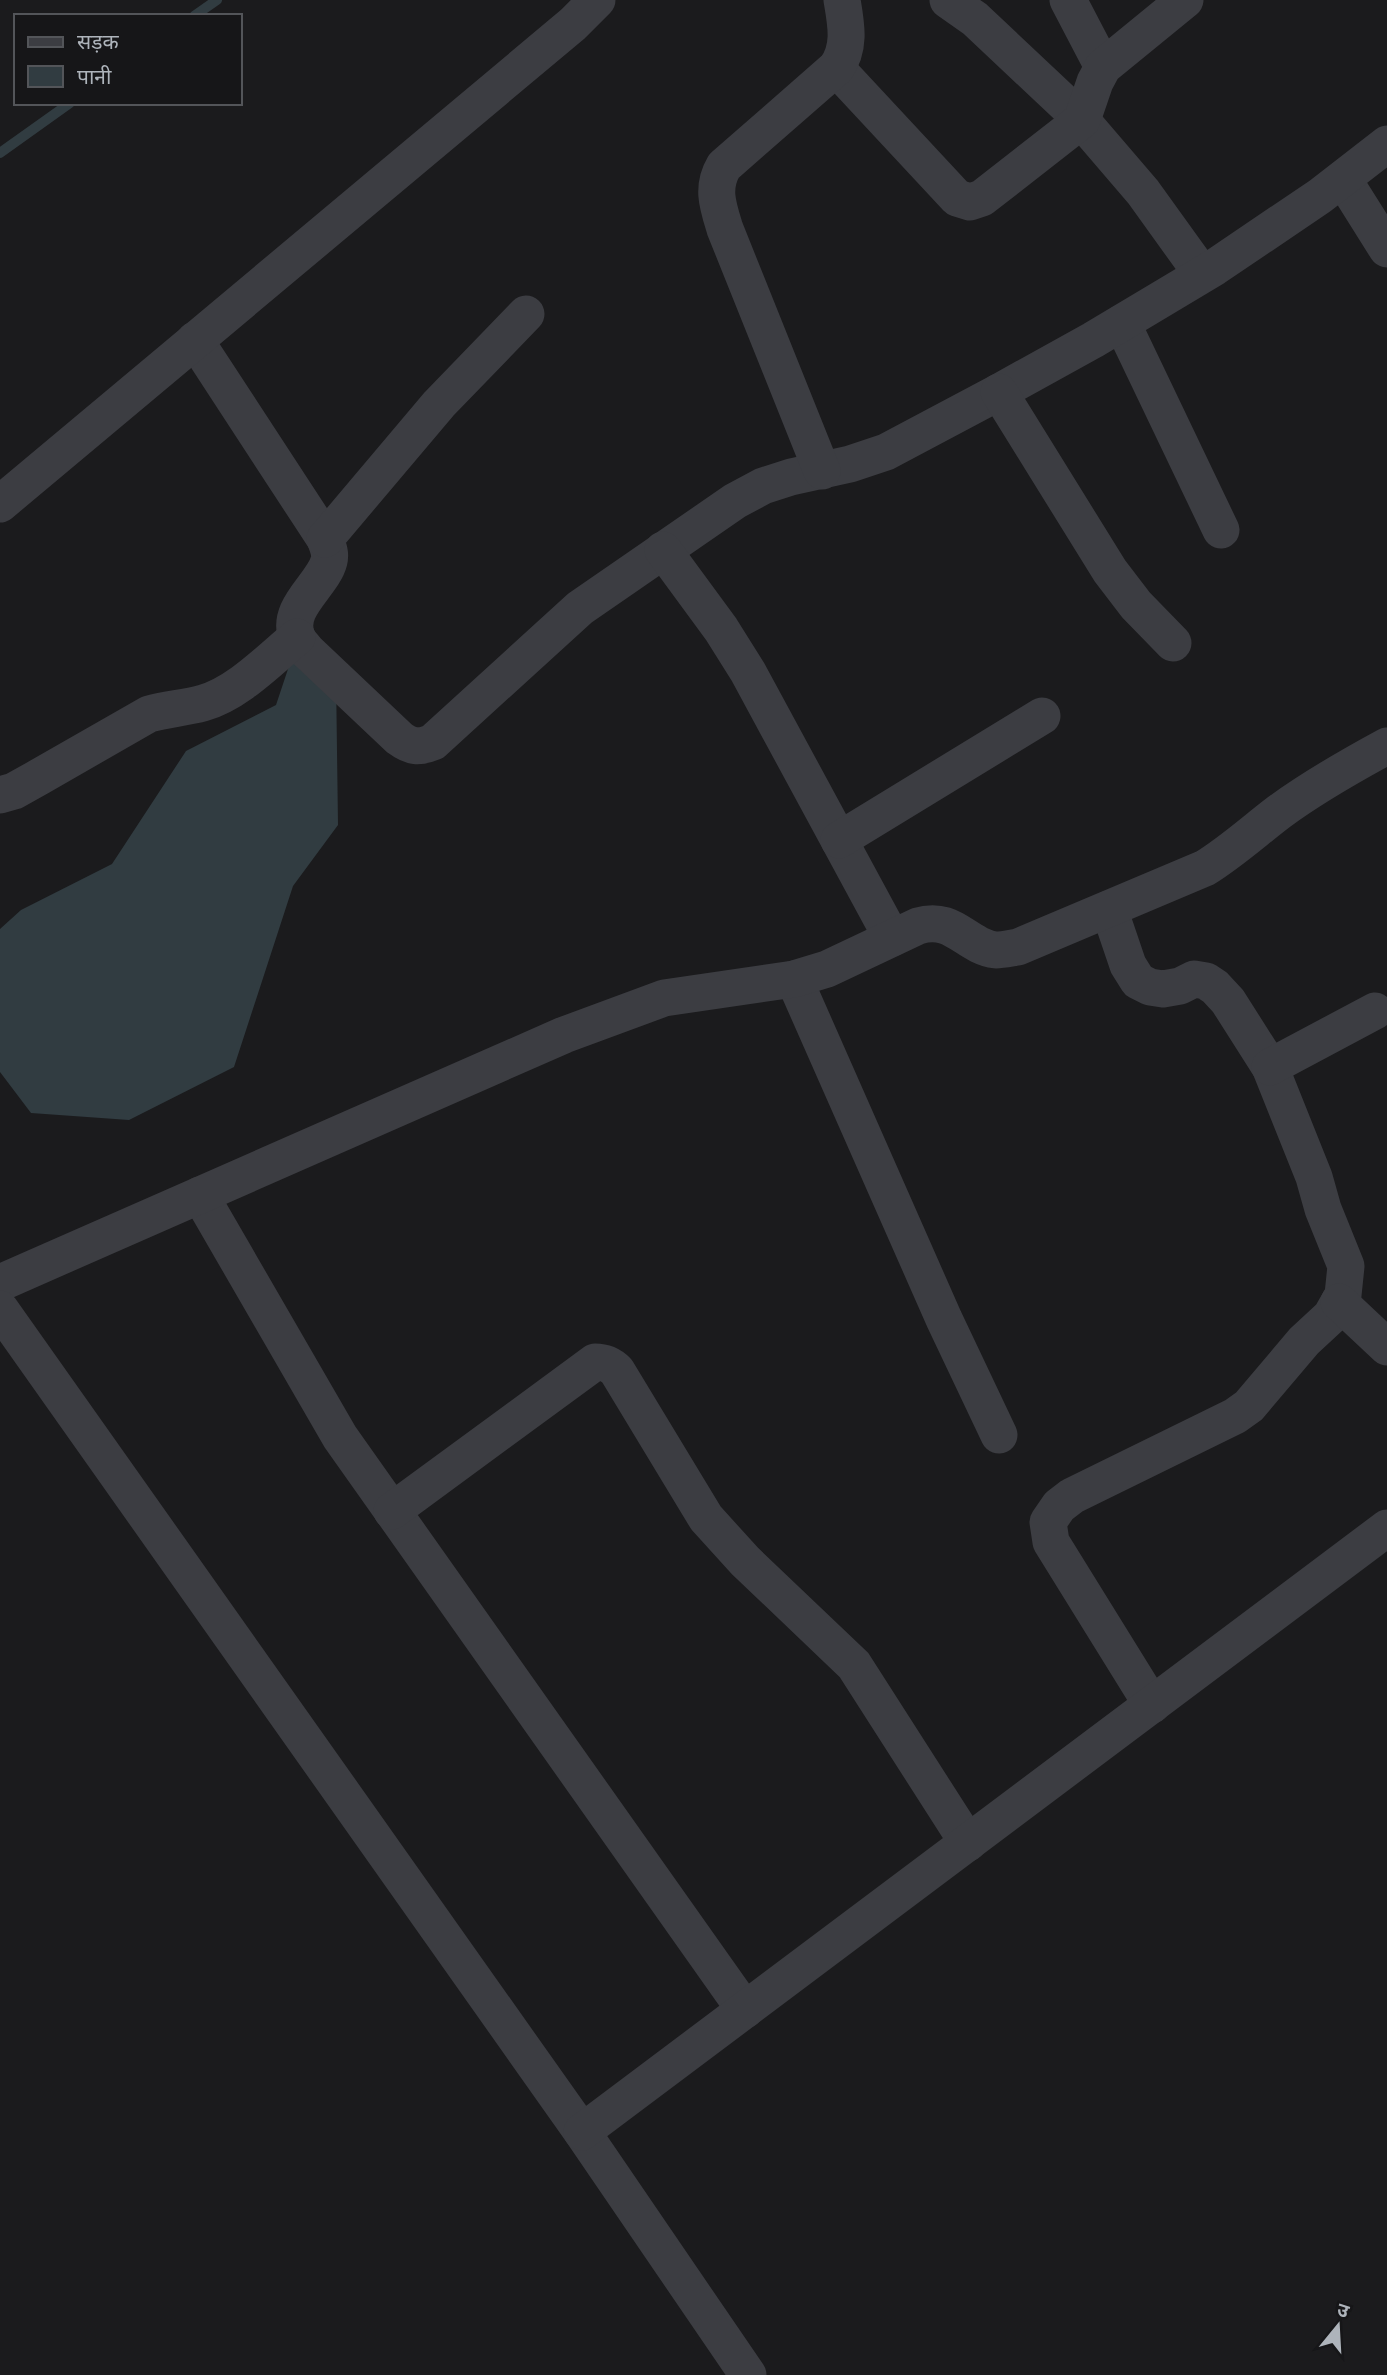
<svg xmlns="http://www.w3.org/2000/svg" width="1387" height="2375" font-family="Rubik,'Noto Sans Devanagari',sans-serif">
<rect width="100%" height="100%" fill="#1b1b1d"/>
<polygon fill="#313c41" points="291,660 336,675 338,825 293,886 234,1067 129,1120 31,1113 0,1072 0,929 21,910 112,864 186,751 276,705"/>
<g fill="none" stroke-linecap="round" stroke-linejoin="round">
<g stroke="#313c41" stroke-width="10">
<polyline points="194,16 217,0"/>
<polyline points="0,153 70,103"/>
</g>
<g stroke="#3c3d42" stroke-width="37">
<polyline points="948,0 975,19 1077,115 1143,192 1202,274"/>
<polyline points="1068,0 1103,67"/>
<polyline points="836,68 957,198 970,202 982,198 1082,120 1095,82 1103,67 1185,0"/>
<polyline points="1343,179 1387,249"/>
<polyline points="1122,323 1221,530"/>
<path d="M195 340 325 539C328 547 331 553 329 561 323 585 285 608 297 637 299 642 304 647 307 651L399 738C411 747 419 748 433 742L580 608 735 501 763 486 791 477 850 464 886 452 999 392 1093 340 1215 267 1320 196 1387 144"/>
<polyline points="999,392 1110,571 1136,605 1173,643"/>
<path d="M822 471 725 229C718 206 711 188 724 166L836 68C851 47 846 24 842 0"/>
<polyline points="0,504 573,24 597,0"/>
<polyline points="325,539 439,404 526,314"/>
<polyline points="663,550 721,629 748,672 892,938"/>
<path d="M0 795 14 791 39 777 149 714C167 709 185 708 203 703 238 693 269 660 297 637"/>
<polyline points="839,840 1042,716"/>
<polyline points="1109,909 1128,965 1138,981 1150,987 1163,989 1180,986 1194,979 1206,981 1215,987 1228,1001 1270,1067 1314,1177 1323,1209 1346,1266 1343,1295 1331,1316 1304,1341 1249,1406 1235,1416 1072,1496 1059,1506 1048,1522 1051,1542 1152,1705"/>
<polyline points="794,979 944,1319 999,1435"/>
<polyline points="1270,1067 1375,1011"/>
<polyline points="200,1195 340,1437 745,2010"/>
<path d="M0 1283 564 1035 664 998 794 979 827 969 918 926C954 915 965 946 996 950 1003 950 1011 948 1018 947L1205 868C1231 852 1254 831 1279 812 1313 787 1350 766 1387 746"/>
<polyline points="1339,1302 1387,1347"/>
<polyline points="0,1309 582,2132 748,2375"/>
<path d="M392 1511 595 1362C604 1362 610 1364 617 1371L706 1518 745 1561 854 1665 968 1843"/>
<polyline points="582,2132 1387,1528"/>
</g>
</g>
<rect x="14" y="14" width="228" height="91" fill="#161618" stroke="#535559" stroke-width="2"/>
<rect x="28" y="37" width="35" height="10" fill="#3c3d42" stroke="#535559" stroke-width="2"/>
<text x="77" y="49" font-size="21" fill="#aeb4bb">सड़क</text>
<rect x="28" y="66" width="35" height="21" fill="#313c41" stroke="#535559" stroke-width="2"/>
<text x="77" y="84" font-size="21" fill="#aeb4bb">पानी</text>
<g transform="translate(1338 2326) rotate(18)" stroke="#161618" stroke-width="5" paint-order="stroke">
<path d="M0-5L12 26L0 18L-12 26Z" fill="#aeb4bb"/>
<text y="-10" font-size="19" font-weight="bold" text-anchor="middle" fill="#aeb4bb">उ</text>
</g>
</svg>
